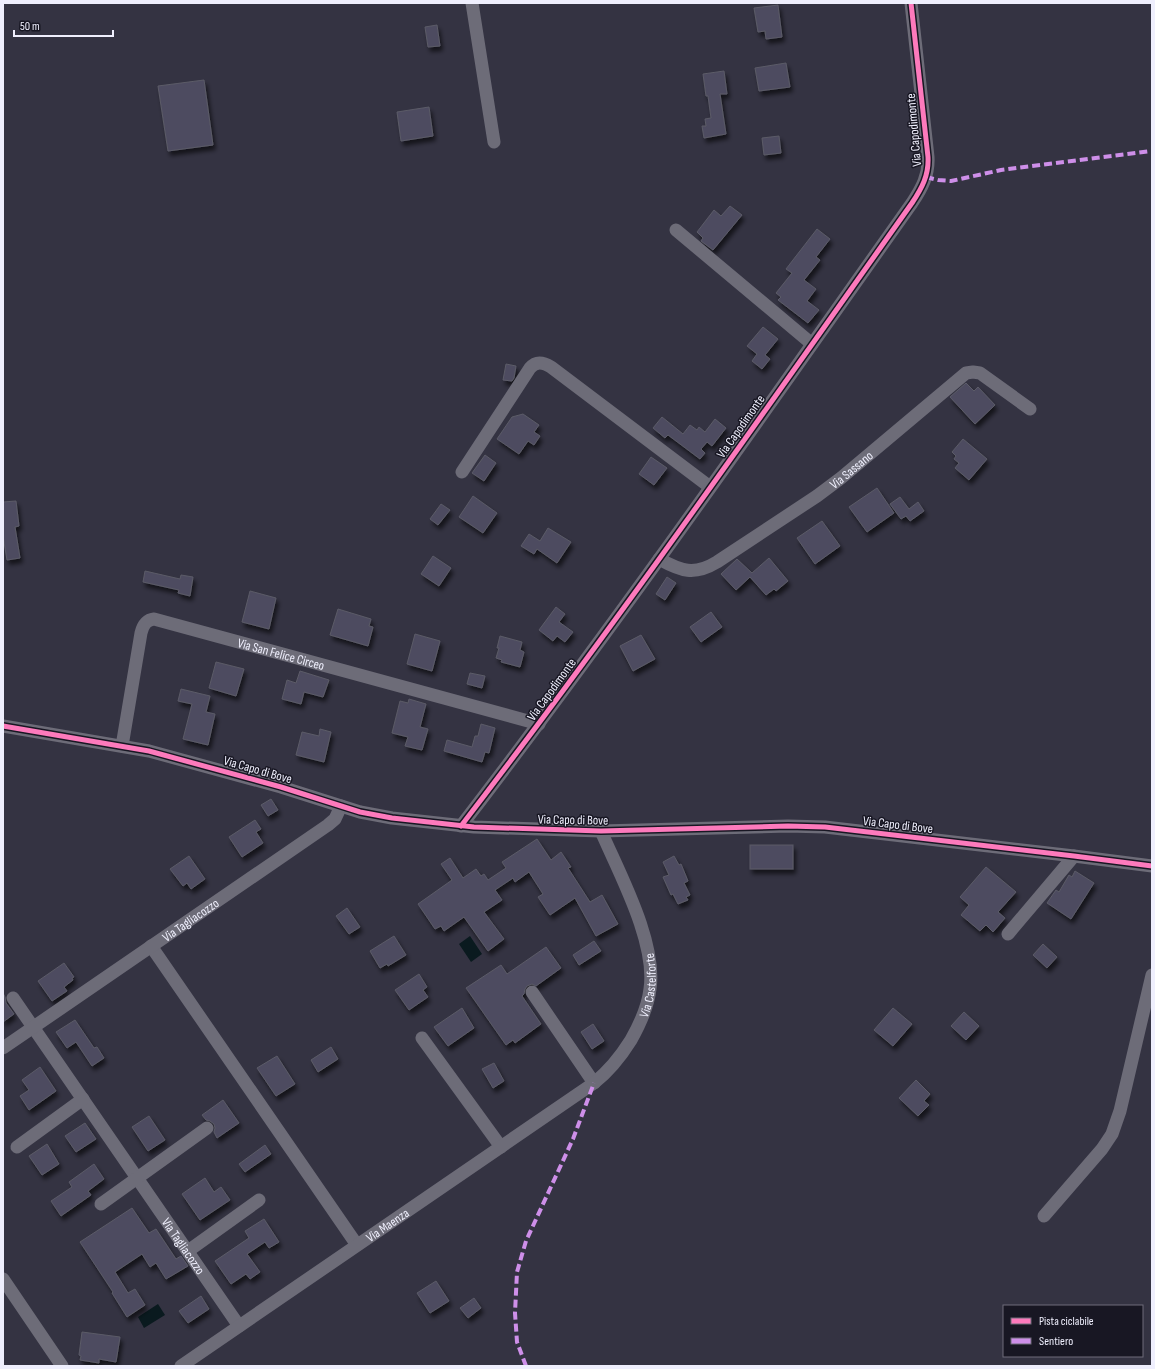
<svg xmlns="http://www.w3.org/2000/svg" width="1155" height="1369" font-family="'Sofia Sans Condensed',sans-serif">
<defs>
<filter id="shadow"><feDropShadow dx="2.5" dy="4.5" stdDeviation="2" flood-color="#0009"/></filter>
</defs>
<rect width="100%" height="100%" fill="#343342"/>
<g fill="#0a1a1f">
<polygon points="470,936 482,954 471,962 459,944"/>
<polygon points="158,1304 165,1315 144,1328 138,1317"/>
</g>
<g fill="#4e4c61" stroke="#5b5b67" filter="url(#shadow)">
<polygon points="778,5 782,37 766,39 765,31 758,32 754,8"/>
<polygon points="437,25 440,46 428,47 425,27"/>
<polygon points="786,63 790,87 759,91 755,68"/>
<polygon points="724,71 727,94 720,94 726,134 704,138 702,126 706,126 705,119 711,118 708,96 706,96 703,74"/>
<polygon points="204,80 213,145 168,151 158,86"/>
<polygon points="429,107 433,136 401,141 397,112"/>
<polygon points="779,136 781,153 764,155 762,138"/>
<polygon points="730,206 742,215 713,250 701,241 703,238 697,232 714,210 721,216"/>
<polygon points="817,229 830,239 816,257 820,260 804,280 816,289 807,301 819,310 808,323 778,300 781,297 776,293 792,273 786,269"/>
<polygon points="763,327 778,339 765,355 770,359 762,369 752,361 757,354 747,346"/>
<polygon points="506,364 516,366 514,378 512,381 503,380"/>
<polygon points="966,383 974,391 978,387 995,405 975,424 950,397"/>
<polygon points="523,414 539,425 534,432 540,436 534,445 528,441 519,454 497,439 512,417"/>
<polygon points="662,417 683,434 690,425 697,430 699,427 705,432 715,419 726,428 712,446 707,442 701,449 705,453 700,459 668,435 665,438 653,428"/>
<polygon points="963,439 987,459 969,480 955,468 959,463 954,459 956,456 952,452"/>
<polygon points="485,455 496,463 484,481 472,473"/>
<polygon points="651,457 667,468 654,485 639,474"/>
<polygon points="877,488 894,513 867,532 849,507"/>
<polygon points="473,496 497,513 483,533 459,517"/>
<polygon points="900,497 909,509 918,502 924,511 910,521 906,516 901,519 890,504"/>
<polygon points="16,501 19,526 15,527 20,558 7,560 3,536 3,502"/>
<polygon points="441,504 450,510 438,525 430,519"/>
<polygon points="822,521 840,546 815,564 797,538"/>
<polygon points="548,528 571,542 557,563 537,549 534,554 521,546 529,534 540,541"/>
<polygon points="433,556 451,568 439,586 421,574"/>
<polygon points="769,558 788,581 776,591 774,589 766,595 750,577 736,590 721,574 737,559 752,573"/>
<polygon points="145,571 180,579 181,575 193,577 190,596 178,593 179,590 143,582"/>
<polygon points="667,577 676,583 665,600 656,594"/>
<polygon points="250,591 276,598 269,629 242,622"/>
<polygon points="556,607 565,614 559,622 573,632 565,642 557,636 553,641 539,630"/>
<polygon points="338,609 371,619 369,626 373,627 368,646 330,635"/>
<polygon points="711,612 722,627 701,642 690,627"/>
<polygon points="415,634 440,641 432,671 407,664"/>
<polygon points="641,635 655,659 633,671 620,646"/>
<polygon points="500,636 522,642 520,650 524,652 520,667 501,662 502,660 496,658 499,648 497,648"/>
<polygon points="216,662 244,669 236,696 209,688"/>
<polygon points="300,671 329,680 323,697 304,692 301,704 282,699 287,680 296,683"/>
<polygon points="470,673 485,676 482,688 467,684"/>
<polygon points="181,689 210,696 206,712 215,714 208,745 183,739 192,704 178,701"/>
<polygon points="409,699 426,704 420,727 428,729 422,750 405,746 408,737 392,733 400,701 408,703"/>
<polygon points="481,724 495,728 489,753 485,752 482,762 444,751 447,740 472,747 475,736 478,736"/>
<polygon points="320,729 331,732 324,762 296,755 302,732 319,736"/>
<polygon points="271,799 278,810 268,816 261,805"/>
<polygon points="255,820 261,829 256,832 263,843 242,857 229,837"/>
<polygon points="537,839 551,860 561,852 571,867 568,868 590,902 602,895 618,924 596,936 575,898 550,915 538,897 543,894 529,872 515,882 513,878 495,890 502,900 484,912 504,939 488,951 464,917 444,931 441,926 435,929 418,904 452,880 441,864 450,858 463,878 476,869 481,876 484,874 488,880 506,868 502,862"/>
<rect x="750" y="845" width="43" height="24"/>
<polygon points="189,856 205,879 191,889 187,883 183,886 170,869"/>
<polygon points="674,856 679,865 681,864 688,881 684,883 690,895 686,897 688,900 678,904 673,894 671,895 663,877 669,875 663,862"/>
<polygon points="986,867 1016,892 998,912 1005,918 993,932 986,925 980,931 961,915 969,905 960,897"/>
<polygon points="1075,871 1094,883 1071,919 1047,903 1056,890 1059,892 1069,875 1072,877"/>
<polygon points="347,908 360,927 349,934 336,916"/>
<polygon points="394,936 406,955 388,966 387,964 380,968 370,951"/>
<polygon points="594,941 601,951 579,965 573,955"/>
<polygon points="1043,944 1057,957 1047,968 1033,955"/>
<polygon points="546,947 561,968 536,986 532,984 527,986 525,989 524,994 522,996 541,1024 515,1043 513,1040 506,1045 466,988 501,965 507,974"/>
<polygon points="64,963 74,977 72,978 73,980 64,987 67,991 52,1001 38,981"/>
<polygon points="419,974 427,987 423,990 428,997 409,1010 395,990"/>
<polygon points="3,993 5,997 6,1003 14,1014 3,1022"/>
<polygon points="462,1008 474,1028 448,1046 434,1027"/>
<polygon points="893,1008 912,1024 893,1046 874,1030"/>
<polygon points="964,1012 979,1026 966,1040 951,1026"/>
<polygon points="75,1020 94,1048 97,1047 104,1058 92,1066 76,1042 67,1048 56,1032"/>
<polygon points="593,1024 604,1041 592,1049 581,1032"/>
<polygon points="331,1047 338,1059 318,1072 311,1060"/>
<polygon points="277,1056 295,1084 276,1096 257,1068"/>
<polygon points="494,1063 504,1081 493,1088 482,1069"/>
<polygon points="40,1067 56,1091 29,1110 20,1096 29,1090 22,1080"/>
<polygon points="916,1080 930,1094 924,1101 929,1105 918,1116 899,1098"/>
<polygon points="223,1100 239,1123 217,1138 214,1132 215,1128 214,1124 210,1121 206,1120 202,1115"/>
<polygon points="149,1116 165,1140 148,1151 132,1127"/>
<polygon points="85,1123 96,1139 76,1152 65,1136"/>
<polygon points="47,1144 59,1164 42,1175 29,1156"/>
<polygon points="265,1145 271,1154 245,1172 239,1164"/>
<polygon points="94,1164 104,1179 88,1191 91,1195 61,1216 51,1201 72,1187 69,1182"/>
<polygon points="205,1178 214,1192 221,1187 230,1200 200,1220 182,1194"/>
<polygon points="132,1208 149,1233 156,1229 176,1259 181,1256 188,1266 166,1279 156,1263 150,1267 142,1254 115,1272 128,1293 135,1289 145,1305 127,1317 112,1293 113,1292 80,1242"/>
<polygon points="264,1219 279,1242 269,1248 265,1242 247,1254 260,1272 250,1279 246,1274 231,1284 215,1261 249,1238 245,1231"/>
<polygon points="436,1281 449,1301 430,1313 417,1293"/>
<polygon points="201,1296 209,1309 188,1323 179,1311"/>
<polygon points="474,1298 481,1308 468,1318 460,1308"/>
<polygon points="82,1332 120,1337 116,1362 99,1359 99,1363 80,1360 81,1356 79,1355"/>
</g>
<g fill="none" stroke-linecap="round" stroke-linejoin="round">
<g stroke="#6d6c78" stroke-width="13">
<polyline points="472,3 494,142"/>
<polyline points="676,230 812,344"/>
<path d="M462 472 530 368C536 361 543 362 551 367L710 487"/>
<path id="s1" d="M659 559C681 571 694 576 717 562L817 496 841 478 966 373 973 372 980 373 1030 409"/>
<polyline points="3,726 149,751 281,787 360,812 392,818 474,827 601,831 788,826 825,827 1074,856 1152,866"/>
<path id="s2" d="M122 746 141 633C143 625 146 620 154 619L539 724"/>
<path d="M461 826C617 623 764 412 912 203 922 188 929 175 928 157L911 3"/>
<polyline points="1008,934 1074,856"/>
<polyline points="151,946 357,1245"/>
<polyline points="532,992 594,1083"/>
<path id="s3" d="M13 998 239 1326"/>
<polyline points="422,1038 501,1147"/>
<path id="s4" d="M3 1048 328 825 335 819 341 806"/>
<polyline points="17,1147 83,1099"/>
<polyline points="101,1204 207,1128"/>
<polyline points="1044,1216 1102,1149 1112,1134 1120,1111 1152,975"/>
<polyline points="188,1251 259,1200"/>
<polyline points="3,1279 62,1366"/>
<path id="s5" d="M181 1366 594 1083C609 1071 621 1056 631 1040 640 1024 648 1007 650 989 657 942 619 873 601 831"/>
</g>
<g stroke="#ce8fe9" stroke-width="4" stroke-dasharray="8 4" stroke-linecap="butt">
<polyline points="926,177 938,180 951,181 1001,170 1152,151"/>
<polyline points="526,1366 517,1342 515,1313 517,1272 526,1241 573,1139 594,1083"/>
</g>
<defs>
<g id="cycleway">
<polyline points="3,726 149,751 281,787 360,812 392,818 474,827 601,831 788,826 825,827 1074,856 1152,866"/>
<path d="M461 826C617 623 764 412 912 203 922 188 929 175 928 157L911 3"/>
</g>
</defs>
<use href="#cycleway" stroke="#181723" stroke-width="8"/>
<use href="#cycleway" stroke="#fd7abc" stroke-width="5"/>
</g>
<g text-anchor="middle" stroke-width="3" stroke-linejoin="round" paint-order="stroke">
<g font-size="13" fill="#efeffd" stroke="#181723">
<text transform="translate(913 130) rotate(-95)" y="5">Via Capodimonte</text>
<text transform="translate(740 426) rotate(-55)" y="5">Via Capodimonte</text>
<text dy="5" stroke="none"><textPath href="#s1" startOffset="225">Via Sassano</textPath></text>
<text dy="5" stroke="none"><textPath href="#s2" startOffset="267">Via San Felice Circeo</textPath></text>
<text transform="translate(551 689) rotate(-54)" y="5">Via Capodimonte</text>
<text transform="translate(258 769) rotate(16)" y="5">Via Capo di Bove</text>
<text transform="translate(573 819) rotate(1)" y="5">Via Capo di Bove</text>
<text transform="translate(898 824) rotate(7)" y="5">Via Capo di Bove</text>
<text dy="5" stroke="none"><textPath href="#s4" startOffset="227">Via Tagliacozzo</textPath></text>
<text dy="5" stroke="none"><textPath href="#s5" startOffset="616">Via Castelforte</textPath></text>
<text dy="5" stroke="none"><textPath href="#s5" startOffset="250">Via Maenza</textPath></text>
<text dy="5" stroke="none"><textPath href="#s3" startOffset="301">Via Tagliacozzo</textPath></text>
</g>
</g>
<rect width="1155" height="1369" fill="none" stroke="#efeffd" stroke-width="8"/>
<rect x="1003" y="1305" width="140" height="52" fill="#181723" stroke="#6e6d7a"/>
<rect x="1011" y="1318" width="20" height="6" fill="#fd7abc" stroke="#6e6d7a"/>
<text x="1039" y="1325" font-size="12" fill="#efeffd">Pista ciclabile</text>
<rect x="1011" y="1338" width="20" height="6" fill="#ce8fe9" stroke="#6e6d7a"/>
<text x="1039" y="1345" font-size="12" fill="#efeffd">Sentiero</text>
<path d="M14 30v6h99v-6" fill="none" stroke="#efeffd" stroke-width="2"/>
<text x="20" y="30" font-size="12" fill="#efeffd" stroke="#181723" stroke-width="3" paint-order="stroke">50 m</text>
</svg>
